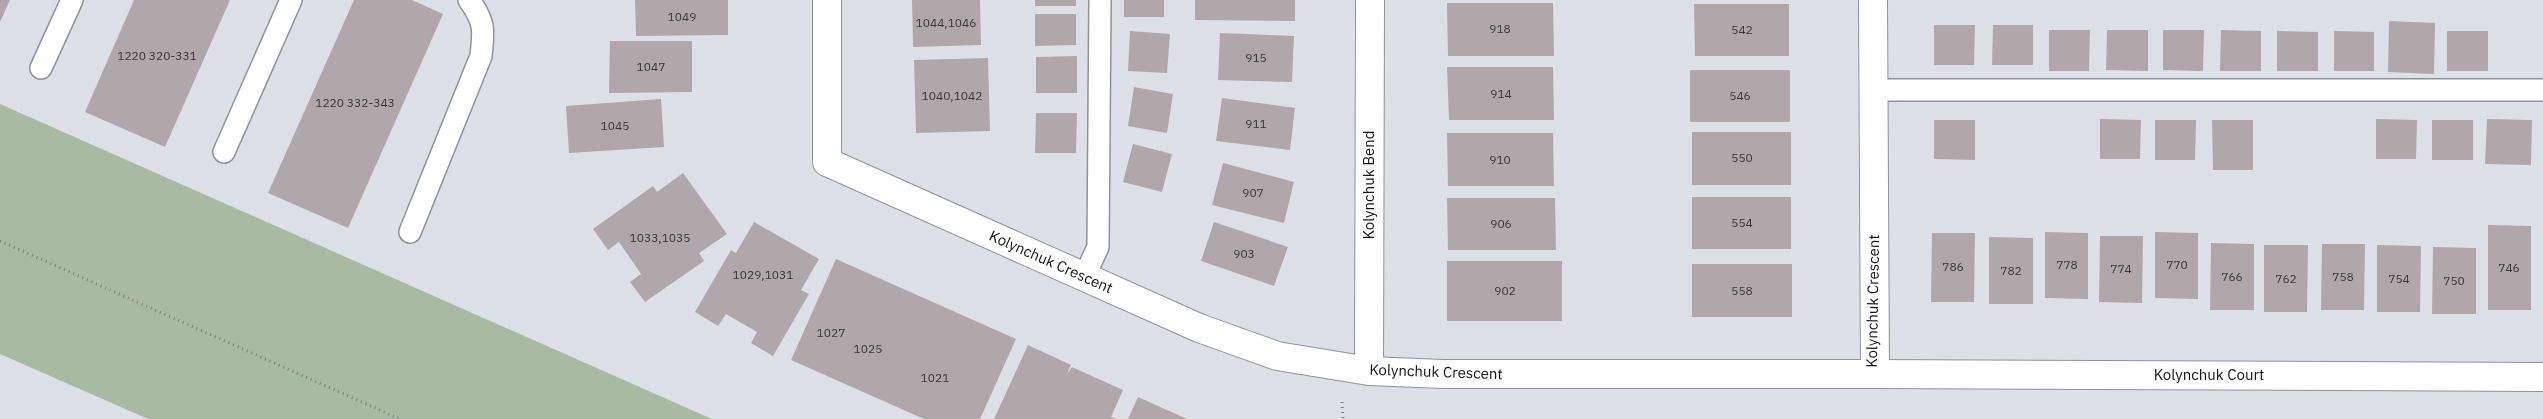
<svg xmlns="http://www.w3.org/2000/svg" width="2543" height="419" font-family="'IBM Plex Sans',sans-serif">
<rect width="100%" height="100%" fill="#dee0e8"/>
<polygon fill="#a8bba2" points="0,104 712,419 148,419 0,354"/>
<g fill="#b0a7aa">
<polygon points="0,0 10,0 0,22"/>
<polygon points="134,0 230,0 165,147 85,112"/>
<polygon points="354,0 412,0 443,14 348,228 268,193"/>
<polygon points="635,0 728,0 728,35 636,36"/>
<polygon points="912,0 980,0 981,45 913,47"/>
<rect x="1035" y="0" width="41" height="6"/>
<rect x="1124" y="0" width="40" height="17"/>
<polygon points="1195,0 1295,0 1295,21 1195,20"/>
<polygon points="1447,3 1553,3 1554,56 1448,56"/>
<polygon points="1694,4 1789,4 1789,56 1695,56"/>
<polygon points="1035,14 1076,14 1076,45 1035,46"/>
<polygon points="2389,21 2435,23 2434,74 2388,72"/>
<polygon points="1934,25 1975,25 1974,65 1934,65"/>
<polygon points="1993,25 2033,25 2033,65 1992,65"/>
<polygon points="2049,30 2090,30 2089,71 2049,71"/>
<polygon points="2107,30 2148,30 2148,71 2106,70"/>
<polygon points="2163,30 2204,30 2203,71 2163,70"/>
<polygon points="2221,30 2261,31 2261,71 2220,71"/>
<polygon points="1130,31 1170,34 1167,73 1128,71"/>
<polygon points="2277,31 2318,32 2318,71 2277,71"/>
<polygon points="2334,31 2374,32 2374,71 2334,71"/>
<rect x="2447" y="31" width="41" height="40"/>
<polygon points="1220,33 1294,36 1292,82 1218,80"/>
<polygon points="610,41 692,41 692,92 609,93"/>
<polygon points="1077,56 1077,93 1036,93 1036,57"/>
<polygon points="988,58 990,131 916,133 914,60"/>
<polygon points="1447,67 1553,67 1554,120 1449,120"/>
<rect x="1690" y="70" width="100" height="52"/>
<polygon points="1134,87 1173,94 1167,133 1128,126"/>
<polygon points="1222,98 1295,108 1290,150 1216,141"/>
<polygon points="661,99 664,147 569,153 566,106"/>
<polygon points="1036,113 1077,113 1076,153 1035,153"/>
<polygon points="2100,119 2141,120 2140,159 2100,159"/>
<polygon points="2376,119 2417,120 2416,159 2376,159"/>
<polygon points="2487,119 2532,120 2531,165 2485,164"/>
<polygon points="1934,120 1975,120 1975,160 1934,159"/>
<polygon points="2155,120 2196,120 2195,160 2155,160"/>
<polygon points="2212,120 2253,120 2253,170 2213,170"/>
<rect x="2432" y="120" width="41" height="40"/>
<rect x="1692" y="132" width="99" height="53"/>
<polygon points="1447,133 1553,133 1554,186 1448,186"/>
<polygon points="1133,144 1172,154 1162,192 1123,182"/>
<polygon points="1223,163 1294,182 1284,223 1212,205"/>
<polygon points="683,173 727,234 699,253 704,261 645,302 630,282 641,274 619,242 608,250 593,229 653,186 657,192"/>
<rect x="1692" y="197" width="99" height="52"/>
<polygon points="1447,198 1555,198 1556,250 1448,250"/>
<polygon points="754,222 819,259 801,290 809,294 773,356 751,343 757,332 726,314 718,326 695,312 731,250 736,253"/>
<polygon points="1214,222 1288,247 1274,286 1201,261"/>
<polygon points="2488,225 2531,226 2531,310 2488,310"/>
<polygon points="2045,232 2088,233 2088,299 2045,298"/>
<polygon points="2155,232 2198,233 2198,299 2155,298"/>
<polygon points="1932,233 1975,233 1974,302 1931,302"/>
<polygon points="2100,236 2143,236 2142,303 2099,302"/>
<polygon points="1989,237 2033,238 2033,304 1989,304"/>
<polygon points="2211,243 2254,244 2254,310 2210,310"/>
<polygon points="2322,244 2365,244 2364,310 2321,310"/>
<polygon points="2264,245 2308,245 2307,312 2264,312"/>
<polygon points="2377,245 2421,246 2420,312 2377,312"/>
<polygon points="2433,247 2476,248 2476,314 2432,314"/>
<polygon points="836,259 1016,339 980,419 924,419 791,360"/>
<rect x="1447" y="261" width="115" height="60"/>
<rect x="1692" y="264" width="100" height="53"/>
<polygon points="1028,345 1071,365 1067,374 1072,367 1123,390 1111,417 1116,419 994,419"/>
<polygon points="1138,397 1187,419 1128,419"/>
</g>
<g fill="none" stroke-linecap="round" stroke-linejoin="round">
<defs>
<g id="lane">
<polyline points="41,68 72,0"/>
<polyline points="1874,90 2543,90"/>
<polyline points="224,152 291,0"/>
<path d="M410 232 481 56C484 30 485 22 469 0"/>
<polyline points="1084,277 1098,247 1100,0"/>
</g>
<g id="street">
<polyline points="827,0 827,162 1199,328 1277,356 1369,371 1443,374 1875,374 1873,0"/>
<polyline points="1369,371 1370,0"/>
<polyline points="1875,374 2543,377"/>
</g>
</defs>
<use href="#lane" stroke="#8f9299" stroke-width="24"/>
<use href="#street" stroke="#8f9299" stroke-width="30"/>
<g stroke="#7c7d82" stroke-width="3" stroke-dasharray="1 4" stroke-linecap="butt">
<polyline points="0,241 400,419"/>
<polyline points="1342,402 1343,419"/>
</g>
<use href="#lane" stroke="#fff" stroke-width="21"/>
<use href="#street" stroke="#fff" stroke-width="28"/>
</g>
<g text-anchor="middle" stroke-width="4" stroke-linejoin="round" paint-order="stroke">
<g font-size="12" fill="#383639">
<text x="682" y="21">1049</text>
<text x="946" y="27">1044,1046</text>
<text x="1500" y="33">918</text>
<text x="1742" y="34">542</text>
<text x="157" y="60">1220 320-331</text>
<text x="1256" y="62">915</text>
<text x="651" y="71">1047</text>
<text x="1501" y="98">914</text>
<text x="952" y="100">1040,1042</text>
<text x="1740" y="100">546</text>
<text x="355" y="107">1220 332-343</text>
<text x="1256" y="128">911</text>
<text x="615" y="130">1045</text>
<text x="1742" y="162">550</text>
<text x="1500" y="164">910</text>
<text x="1253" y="197">907</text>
<text x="1742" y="227">554</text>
<text x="1501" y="228">906</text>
<text x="660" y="242">1033,1035</text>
<text x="1244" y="258">903</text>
<text x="2067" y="269">778</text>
<text x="2177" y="269">770</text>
<text x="1953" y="271">786</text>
<text x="2509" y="272">746</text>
<text x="2121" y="273">774</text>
<text x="2011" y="275">782</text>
<text x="763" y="279">1029,1031</text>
<text x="2232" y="281">766</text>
<text x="2343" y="281">758</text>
<text x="2286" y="283">762</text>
<text x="2399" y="283">754</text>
<text x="2454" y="285">750</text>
<text x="1505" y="295">902</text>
<text x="1742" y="295">558</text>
<text x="831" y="337">1027</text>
<text x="868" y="353">1025</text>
<text x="935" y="382">1021</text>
</g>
<g font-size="15" fill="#101113" stroke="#fff">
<text transform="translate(1369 185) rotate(-90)" y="5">Kolynchuk Bend</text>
<text transform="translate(1051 262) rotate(24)" y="5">Kolynchuk Crescent</text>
<text transform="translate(1873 301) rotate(-89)" y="5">Kolynchuk Crescent</text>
<text transform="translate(1436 372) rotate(2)" y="5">Kolynchuk Crescent</text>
<text x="2209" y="380">Kolynchuk Court</text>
</g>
</g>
</svg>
